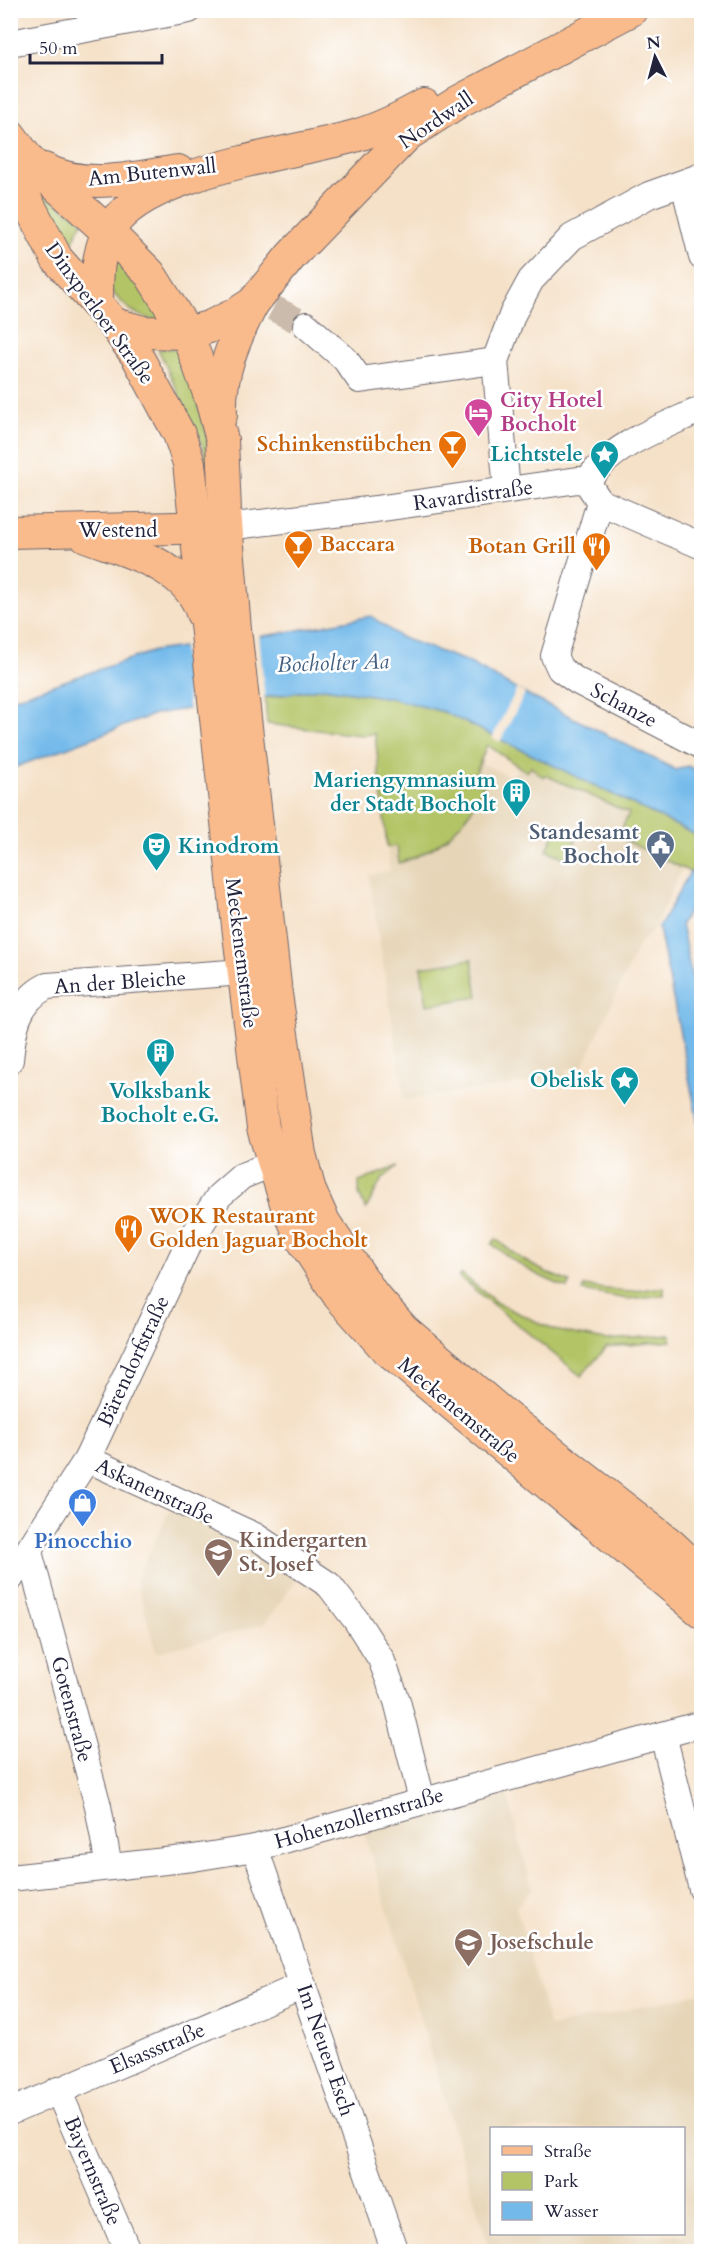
<svg xmlns="http://www.w3.org/2000/svg" width="712" height="2262" font-family="Cardo,serif">
<rect width="100%" height="100%" fill="#fff"/>
<filter id="ink" filterUnits="userSpaceOnUse"><feTurbulence type="fractalNoise" baseFrequency=".0167" numOctaves="2"/><feDisplacementMap in="SourceGraphic" scale="12" xChannelSelector="R" yChannelSelector="G"/><feConvolveMatrix kernelMatrix="1 2 1 2 8 2 1 2 1" color-interpolation-filters="sRGB"/></filter>
<filter id="wash" filterUnits="userSpaceOnUse"><feTurbulence type="fractalNoise" baseFrequency=".008" numOctaves="4" result="noise"/><feDisplacementMap in="SourceGraphic" scale="24" xChannelSelector="R" yChannelSelector="G"/><feGaussianBlur stdDeviation="1.35" result="paint"/><feColorMatrix in="noise" values="0 0 0 0 0 0 0 0 0 0 0 0 0 0 0 0 0 1.4 0 .05"/><feComposite in="paint" operator="in"/></filter>
<g filter="url(#wash)">
<rect width="100%" height="100%" fill="#f5e1c8"/>
<g fill="#e6d5b7" fill-rule="evenodd">
<polygon points="375,730 479,762 511,777 518,769 512,765 520,760 533,766 543,777 545,774 629,814 686,860 655,928 640,943 583,1066 566,1069 567,1077 405,1100 369,875 390,871"/>
<polygon points="172,1505 302,1573 264,1624 156,1653 136,1580"/>
<path d="M507 1794 532 1888 516 1907 550 2027 701 1993V2251H490L364 1832ZM492 2128H684V2234H492Z"/>
</g>
<g fill="#b3c466" stroke="#6a7350" stroke-width="1.5">
<polygon points="38,191 83,221 69,249"/>
<path d="M116 256 167 320C138 323 121 303 104 283Z"/>
<polygon points="182,348 210,446 209,488 203,447 158,349"/>
<path d="M324 688 391 698 444 712 694 834 701 848 700 871 690 872 618 837 629 813 545 775 543 777 531 767 527 772 487 745 472 782 484 785C469 823 438 852 399 863L397 846 387 847 375 734 360 735 267 724 265 698Z"/>
<polygon points="556,831 576,840 568,859 547,850"/>
<polygon points="472,959 478,997 427,1005 421,967"/>
<polygon points="398,1166 382,1179 366,1209 359,1195 359,1182"/>
<path d="M496 1239C520 1260 540 1271 570 1282L568 1288C539 1277 517 1265 492 1244Z"/>
<polygon points="462,1274 497,1303 554,1330 606,1340 671,1335 671,1341 607,1347 581,1376 459,1277"/>
<polygon points="584,1286 628,1292 664,1287 664,1295 627,1299 583,1291"/>
</g>
<g fill="#73baea" stroke="#4a6e92" stroke-width="1.5">
<polygon points="371,616 400,637 468,662 514,688 676,770 688,766 701,773 701,848 694,834 444,712 391,698 324,688 155,714 11,769 11,699 154,651 277,634"/>
<polygon points="701,858 701,890 681,924 701,1022 701,1138 659,928 690,872 700,871"/>
</g>
<g fill="#f5e1c8">
<polygon points="259,634 265,701 189,713 183,645"/>
<polygon points="517,689 525,693 500,742 492,738"/>
</g>
</g>
<g filter="url(#ink)">
<g fill="none" stroke-linecap="round" stroke-linejoin="round">
<polyline stroke="#cbbbac" stroke-width="26" stroke-dasharray="26 13" stroke-linecap="butt" points="273,308 306,325"/>
<defs>
<g id="minor">
<polyline points="10,43 189,10"/>
<polyline points="684,184 702,257"/>
<polyline points="306,325 345,359 360,380 495,361"/>
<path d="M587 482C611 444 663 427 702 409"/>
<polyline points="507,490 495,361 513,313 531,280 572,237 649,195 702,176"/>
<polyline points="600,502 554,656 560,669 577,681 702,746"/>
<polyline points="226,527 376,509 578,480 587,482 600,502 702,546"/>
<path d="M10 1060C13 1029 17 1001 47 986L244 972"/>
<polyline points="87,1459 255,1536 329,1585 356,1620 381,1659 397,1701 422,1800"/>
<polyline points="29,1552 98,1806 109,1867"/>
<polyline points="10,1579 87,1459 187,1246 219,1196 242,1176 292,1156"/>
<polyline points="663,1735 702,1889"/>
<polyline points="255,1848 395,2252"/>
<polyline points="10,1878 193,1858 255,1848 702,1724"/>
<polyline points="58,2090 128,2252"/>
<polyline points="10,2112 303,1985"/>
</g>
<g id="major">
<polyline points="10,135 30,162 108,232 150,274 187,333 211,399 222,440 225,511 235,629 276,994 300,1154 310,1191 324,1222 373,1295 404,1330 505,1416 670,1544 702,1574"/>
<polyline points="10,169 57,259 114,324 137,356 179,434 189,463 238,926 263,1128 286,1203 302,1239 339,1296 387,1350 702,1612"/>
<path d="M44 169C85 191 135 177 178 171"/>
<path d="M97 303C97 278 97 255 108 232 140 170 296 154 358 135 381 128 403 117 424 105"/>
<polyline points="114,324 143,332 187,333 209,327 236,314 253,303 291,256 407,135 458,102 631,10"/>
<path d="M221 415C219 374 234 339 253 303"/>
<polyline points="10,532 219,527"/>
<path d="M86 536C127 552 188 565 202 613"/>
</g>
</defs>
<use href="#minor" stroke="#6c656c" stroke-width="28"/>
<use href="#major" stroke="#6c656c" stroke-width="34"/>
<use href="#minor" stroke="#fff" stroke-width="26"/>
<use href="#major" stroke="#fabb8c" stroke-width="32"/>
</g>
</g>
<defs>
<symbol id="hotel-pin" viewBox="-11 -11 22 30"><path d="M0 17L-7.5 6A9.5 9.5 0 1 1 7.5 6Z" fill="#d1479c" stroke="#fff"/><path d="M-6-4.5h1.5V1H6V5H4.5V3h-9V5H-6ZM-4 0a1.8 1.8 0 1 1 3.6 0ZM.5 0V-2.5h3Q6-2.5 6 0Z" fill="#fff"/></symbol>
<symbol id="bar-pin" viewBox="-11 -11 22 30"><path d="M0 17L-7.5 6A9.5 9.5 0 1 1 7.5 6Z" fill="#e8710a" stroke="#fff"/><path d="M-6-5H6L.8 .8V4.5H3.5V6h-7V4.5H-.8V.8Z" fill="#fff"/></symbol>
<symbol id="sight-pin" viewBox="-11 -11 22 30"><path d="M0 17L-7.5 6A9.5 9.5 0 1 1 7.5 6Z" fill="#0f9aa8" stroke="#fff"/><path d="M0-6L1.8-2.2L6-1.7L2.9 1.2L3.7 5.4L0 3.3L-3.7 5.4L-2.9 1.2L-6-1.7L-1.8-2.2Z" fill="#fff"/></symbol>
<symbol id="restaurant-pin" viewBox="-11 -11 22 30"><path d="M0 17L-7.5 6A9.5 9.5 0 1 1 7.5 6Z" fill="#e8710a" stroke="#fff"/><path d="M-5-6h1v4h1v-4h1v4h1v-4h1v5L-1.5 .5V6h-2V.5L-5-1ZM5-6V6H3V1.5H1.5Q1.5-4 5-6Z" fill="#fff"/></symbol>
<symbol id="building-pin" viewBox="-11 -11 22 30"><path d="M0 17L-7.5 6A9.5 9.5 0 1 1 7.5 6Z" fill="#0f9aa8" stroke="#fff"/><path d="M-4-6H4V6H1V3H-1V6H-4ZM-2.5-4.3h1.7v1.8h-1.7ZM.8-4.3h1.7v1.8H.8ZM-2.5-1h1.7V.8h-1.7ZM.8-1h1.7V.8H.8Z" fill="#fff"/></symbol>
<symbol id="civic-pin" viewBox="-11 -11 22 30"><path d="M0 17L-7.5 6A9.5 9.5 0 1 1 7.5 6Z" fill="#5c6f8a" stroke="#fff"/><path d="M-.6-6.5H3V-4.5H.6V-3L4-1V1h2V6H-6V1h2V-1L-.6-3ZM-1.2 2.5V6h2.4V2.5Z" fill="#fff"/></symbol>
<symbol id="theatre-pin" viewBox="-11 -11 22 30"><path d="M0 17L-7.5 6A9.5 9.5 0 1 1 7.5 6Z" fill="#0f9aa8" stroke="#fff"/><path d="M-5-5.5Q0-4 5-5.5V0Q5 5 0 6Q-5 5-5 0ZM-3.3-2.5H-1v1.5H-3.3ZM1-2.5H3.3v1.5H1ZM-2.8 1Q0 5.5 2.8 1Z" fill="#fff"/></symbol>
<symbol id="shop-pin" viewBox="-11 -11 22 30"><path d="M0 17L-7.5 6A9.5 9.5 0 1 1 7.5 6Z" fill="#3f7fe0" stroke="#fff"/><path d="M-5-2.5h2.3a2.7 3.5 0 0 1 5.4 0H5L5.5 6h-11ZM-1.5-2.5h3a1.5 2.3 0 0 0-3 0Z" fill="#fff"/></symbol>
<symbol id="school-pin" viewBox="-11 -11 22 30"><path d="M0 17L-7.5 6A9.5 9.5 0 1 1 7.5 6Z" fill="#8d6e63" stroke="#fff"/><path d="M0-5L7-2L0 1L-7-2ZM-4 1L0 2.5L4 1V4Q0 6-4 4Z" fill="#fff"/></symbol>
</defs>
<g fill-rule="evenodd">
<use href="#hotel-pin" x="462" y="396" width="33" height="45"/>
<use href="#bar-pin" x="436" y="428" width="33" height="45"/>
<use href="#sight-pin" x="588" y="438" width="33" height="45"/>
<use href="#bar-pin" x="282" y="528" width="33" height="45"/>
<use href="#restaurant-pin" x="580" y="530" width="33" height="45"/>
<use href="#building-pin" x="500" y="776" width="33" height="45"/>
<use href="#civic-pin" x="644" y="828" width="33" height="45"/>
<use href="#theatre-pin" x="140" y="830" width="33" height="45"/>
<use href="#building-pin" x="144" y="1036" width="33" height="45"/>
<use href="#sight-pin" x="608" y="1064" width="33" height="45"/>
<use href="#restaurant-pin" x="112" y="1212" width="33" height="45"/>
<use href="#shop-pin" x="66" y="1486" width="33" height="45"/>
<use href="#school-pin" x="202" y="1536" width="33" height="45"/>
<use href="#school-pin" x="452" y="1926" width="33" height="45"/>
</g>
<g text-anchor="middle" stroke-width="5" stroke-linejoin="round" paint-order="stroke">
<g font-size="21" fill="#22223b" stroke="#fff">
<text transform="translate(436 120) rotate(-34)" y="7">Nordwall</text>
<text transform="translate(152 172) rotate(-6)" y="7">Am Butenwall</text>
<text transform="translate(100 313) rotate(54)" y="7">Dinxperloer Straße</text>
<text transform="translate(473 495) rotate(-8)" y="7">Ravardistraße</text>
<text x="118" y="537">Westend</text>
<text transform="translate(624 705) rotate(28)" y="7">Schanze</text>
<text transform="translate(242 953) rotate(83)" y="7">Meckenemstraße</text>
<text transform="translate(120 982) rotate(-4)" y="7">An der Bleiche</text>
<text transform="translate(133 1361) rotate(-65)" y="7">Bärendorfstraße</text>
<text transform="translate(459 1410) rotate(40)" y="7">Meckenemstraße</text>
<text transform="translate(155 1491) rotate(25)" y="7">Askanenstraße</text>
<text transform="translate(72 1709) rotate(75)" y="7">Gotenstraße</text>
<text transform="translate(359 1818) rotate(-16)" y="7">Hohenzollernstraße</text>
<text transform="translate(157 2048) rotate(-23)" y="7">Elsassstraße</text>
<text transform="translate(326 2050) rotate(71)" y="7">Im Neuen Esch</text>
<text transform="translate(93 2171) rotate(67)" y="7">Bayernstraße</text>
</g>
<g font-size="21" font-weight="bold" fill="#b23c85" stroke="#fff" text-anchor="start">
<text x="500" y="407">City Hotel<tspan x="500" dy="24">Bocholt</tspan></text>
</g>
<g font-size="21" font-weight="bold" fill="#c56008" stroke="#fff" text-anchor="end">
<text x="432" y="451">Schinkenstübchen</text>
<text x="320" y="551" text-anchor="start">Baccara</text>
<text x="576" y="553">Botan Grill</text>
<text x="149" y="1223" text-anchor="start">WOK Restaurant<tspan x="149" dy="24">Golden Jaguar Bocholt</tspan></text>
</g>
<g font-size="21" font-weight="bold" fill="#0d838f" stroke="#fff" text-anchor="end">
<text x="583" y="461">Lichtstele</text>
<text x="496" y="787">Mariengymnasium<tspan x="496" dy="24">der Stadt Bocholt</tspan></text>
<text x="178" y="853" text-anchor="start">Kinodrom</text>
<text x="604" y="1087">Obelisk</text>
<text x="160" y="1098" text-anchor="middle">Volksbank<tspan x="160" dy="24">Bocholt e.G.</tspan></text>
</g>
<g font-size="21" font-weight="bold" fill="#4e5e75" stroke="#fff" text-anchor="end">
<text x="639" y="839">Standesamt<tspan x="639" dy="24">Bocholt</tspan></text>
</g>
<g font-size="21" font-weight="bold" fill="#785e54" stroke="#fff" text-anchor="start">
<text x="239" y="1547">Kindergarten<tspan x="239" dy="24">St. Josef</tspan></text>
<text x="490" y="1949">Josefschule</text>
</g>
<g font-size="21" font-weight="bold" fill="#366cbe" stroke="#fff">
<text x="83" y="1548">Pinocchio</text>
</g>
<g font-size="22" font-style="italic" fill="#425f81" stroke="#fff">
<text transform="translate(333 662) rotate(-2)" y="8">Bocholter Aa</text>
</g>
</g>
<rect width="712" height="2262" fill="none" stroke="#fff" stroke-width="36"/>
<rect x="490" y="2127" width="195" height="108" fill="#ffffff" stroke="#a7a7b1" stroke-width="1.5"/>
<rect x="502" y="2146" width="30" height="9" fill="#fabb8c" stroke="#a7a7b1" stroke-width="1.5"/>
<text x="544" y="2157" font-size="18" fill="#22223b">Straße</text>
<rect x="502" y="2172" width="30" height="18" fill="#b3c466" stroke="#a7a7b1" stroke-width="1.5"/>
<text x="544" y="2187" font-size="18" fill="#22223b">Park</text>
<rect x="502" y="2202" width="30" height="18" fill="#73baea" stroke="#a7a7b1" stroke-width="1.5"/>
<text x="544" y="2217" font-size="18" fill="#22223b">Wasser</text>
<g transform="translate(655 57) rotate(354)" stroke="#ffffff" stroke-width="4.5" paint-order="stroke">
<path d="M0-4.5L10 22L0 15L-10 22Z" fill="#22223b"/>
<text y="-9" font-size="16" font-weight="bold" text-anchor="middle" fill="#22223b">N</text>
</g>
<path d="M30 54v9h132v-9" fill="none" stroke="#22223b" stroke-width="3"/>
<text x="39" y="54" font-size="18" fill="#22223b" stroke="#ffffff" stroke-width="4.5" paint-order="stroke">50 m</text>
</svg>
